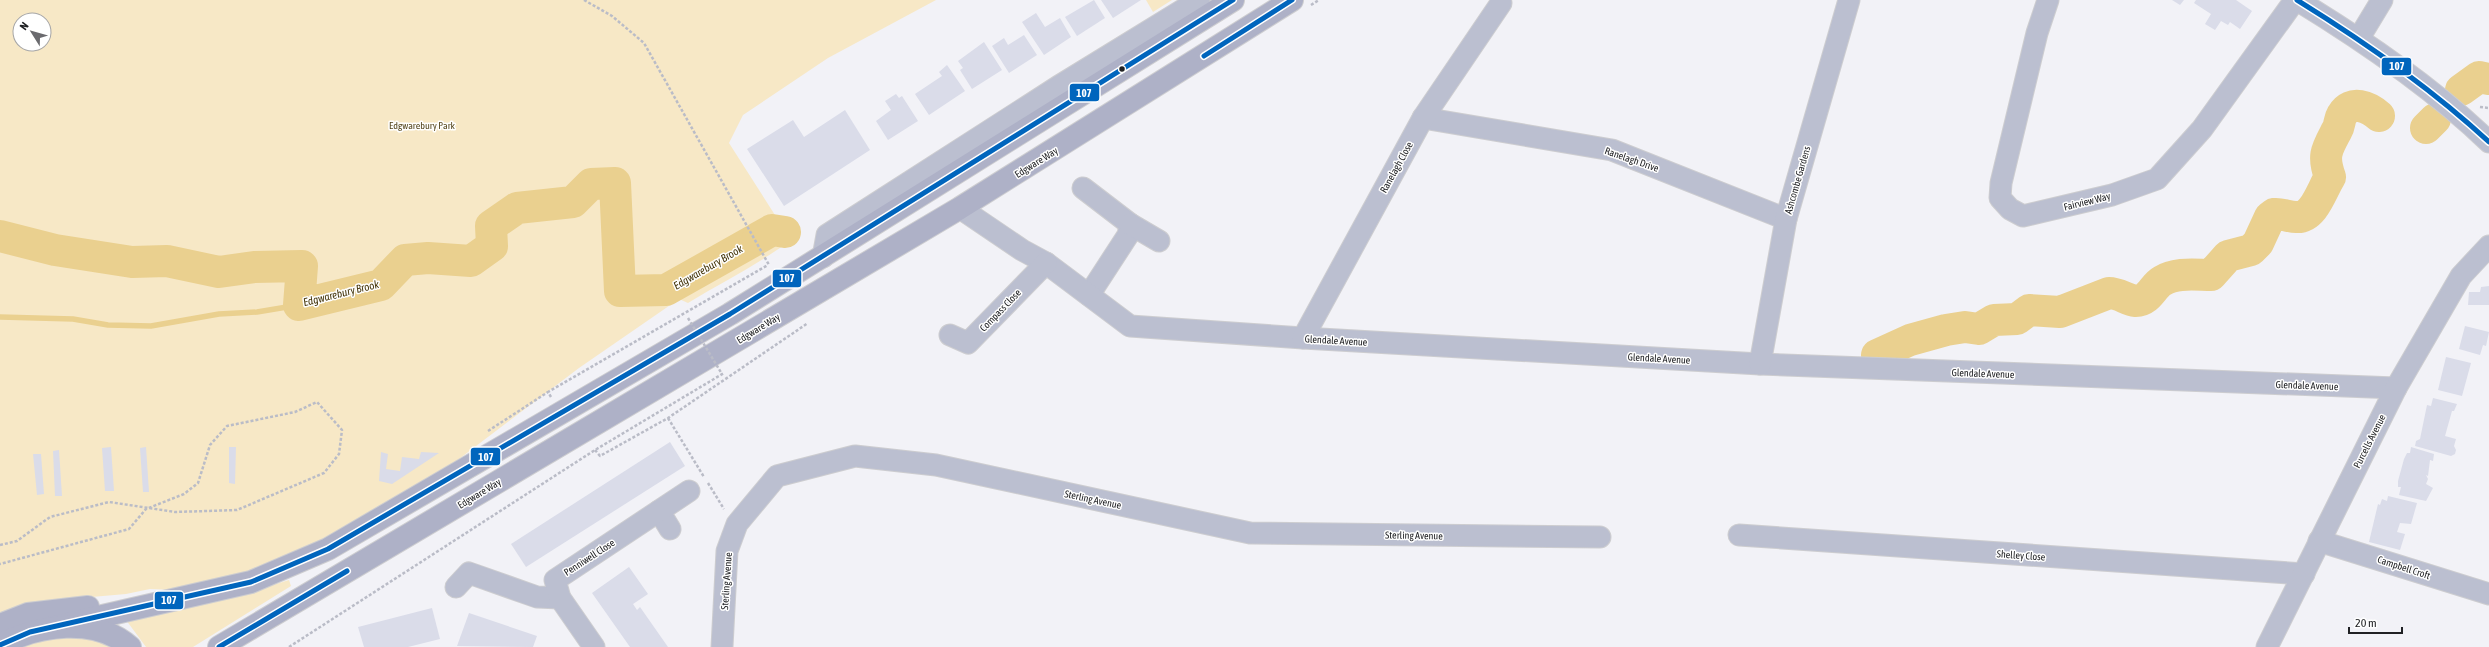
<svg xmlns="http://www.w3.org/2000/svg" width="2489" height="647" font-family="'Asap Condensed',sans-serif">
<rect width="100%" height="100%" fill="#f2f2f7"/>
<g fill="#f7e8c6" fill-rule="evenodd">
<path d="M0 0H936L828 58 743 115 729 143 791 240C759 264 722 282 688 303L679 299 579 368 372 525 286 569 178 590 150 589 126 594 57 600 0 615ZM20 20H44V44H20Z"/>
<polygon points="1146,0 1172,0 1153,12"/>
<path d="M289 580 291 586 193 647H146L126 620C182 611 235 597 289 580Z"/>
<polygon points="93,636 110,647 16,647 31,638"/>
</g>
<g fill="none" stroke-linecap="round" stroke-linejoin="round">
<polyline stroke="#ead08f" stroke-width="5.5" points="0,317 73,319 108,325 151,326 219,314 257,312 299,305"/>
<g stroke="#ead08f" stroke-width="32">
<polyline points="2461,90 2479,77 2489,79"/>
<polyline points="2426,128 2435,119"/>
<polyline points="0,236 55,250 132,262 167,261 219,272 254,267 302,266 299,305 381,285 405,260 428,258 471,261 492,246 491,226 517,208 573,202 591,184 615,183 620,291 666,290 753,241"/>
<polyline points="758,238 772,230 785,232"/>
<path d="M1877 355 1910 340 1946 330 1965 327 1979 329 1994 320 2017 319 2029 310 2060 312 2109 293C2119 293 2127 300 2136 301 2149 301 2153 286 2162 281 2176 272 2196 275 2211 275L2228 256 2251 250 2258 243 2270 217 2274 214C2282 213 2288 217 2296 217 2314 219 2322 189 2330 177 2322 155 2327 149 2337 130 2340 125 2339 120 2342 115 2351 99 2369 107 2379 116"/>
</g>
</g>
<g fill="#dadce9">
<polygon points="1094,0 1105,18 1077,36 1065,17"/>
<polygon points="1101,0 1141,0 1113,18"/>
<polygon points="2172,0 2184,0 2180,5"/>
<polygon points="2196,0 2236,0 2252,11 2240,29 2230,22 2228,25 2221,21 2215,30 2205,24 2211,14 2194,3"/>
<polygon points="1036,13 1045,27 1060,18 1071,37 1044,55 1022,22"/>
<polygon points="1024,35 1037,55 1009,73 992,46 1004,38 1008,45"/>
<polygon points="984,42 1002,70 972,89 960,70 963,68 958,61"/>
<polygon points="947,65 965,91 929,115 915,94 942,76 939,72"/>
<polygon points="896,94 899,98 902,96 918,121 888,140 876,121 891,110 885,101"/>
<polygon points="845,110 870,150 784,206 747,149 793,120 804,137"/>
<polygon points="2489,286 2489,305 2468,305 2469,292 2480,292 2481,287"/>
<polygon points="2465,326 2489,332 2486,346 2483,345 2480,355 2459,349"/>
<polygon points="2446,357 2471,363 2462,396 2438,390"/>
<polygon points="2433,398 2457,404 2454,411 2452,411 2445,436 2456,439 2454,446 2456,450 2455,454 2451,456 2415,446 2416,441 2420,439 2427,405 2431,406"/>
<polygon points="670,442 685,466 526,567 511,544"/>
<polygon points="111,447 114,491 105,491 102,448"/>
<polygon points="146,447 149,492 143,492 140,448"/>
<polygon points="229,447 236,447 235,484 229,483"/>
<polygon points="2411,447 2434,454 2433,461 2430,460 2428,476 2426,475 2428,479 2426,484 2433,488 2426,501 2399,495 2401,487 2398,487 2398,481 2404,459 2407,453 2410,453"/>
<polygon points="59,450 62,496 55,496 53,451"/>
<polygon points="381,452 388,454 386,469 400,471 402,457 419,459 421,452 439,453 392,484 379,481"/>
<polygon points="33,454 41,454 44,494 37,495"/>
<polygon points="2388,496 2417,503 2411,524 2400,523 2397,532 2405,534 2400,550 2369,542 2378,504 2380,505 2382,499 2387,501"/>
<polygon points="629,567 648,594 633,604 637,610 640,607 668,647 630,647 592,593"/>
<polygon points="432,608 440,639 408,647 364,647 358,627"/>
<polygon points="469,613 537,636 533,647 457,646"/>
</g>
<g fill="none" stroke-linecap="round" stroke-linejoin="round">
<defs>
<g id="street">
<polyline points="2048,0 2037,33 2001,183 2000,198 2010,209 2023,216 2112,195 2157,179 2202,129 2295,0"/>
<path d="M2297 0C2364 41 2432 87 2489 142"/>
<polyline points="2359,38 2382,0"/>
<polyline points="1423,118 1612,150 1786,219"/>
<polyline points="1083,188 1130,224 1128,235 1089,295"/>
<polyline points="960,208 1022,250 1046,263 1130,326 1303,338 1760,364 2396,388"/>
<polyline points="1130,224 1159,241"/>
<polyline points="823,257 827,235 1059,86 1199,0"/>
<polyline points="950,335 968,343 1046,263"/>
<polyline points="1303,338 1423,118 1501,3"/>
<polyline points="1760,364 1786,219 1849,0"/>
<polyline points="659,511 670,529"/>
<polyline points="1739,535 2304,574"/>
<polyline points="2319,541 2489,594"/>
<polyline points="456,587 469,573 537,597 560,598"/>
<polyline points="594,647 560,598 555,580 689,491"/>
<polyline points="722,647 727,551 737,524 777,476 855,456 936,465 1250,533 1600,537"/>
<polyline points="2267,647 2396,388 2461,276 2489,246"/>
</g>
<g id="highway">
<polyline points="0,625 28,614 88,607"/>
<polyline points="50,628 251,582 328,549 730,314 1233,0"/>
<path d="M0 645C38 625 95 616 130 647"/>
<polyline points="219,647 960,208 1292,0"/>
</g>
</defs>
<use href="#street" stroke="#cdcdd0" stroke-width="23"/>
<use href="#highway" stroke="#cdcdd0" stroke-width="24"/>
<g stroke="#babcc7" stroke-width="2.5" stroke-dasharray="3 2" stroke-linecap="butt">
<polyline points="584,0 612,16 644,43 769,265"/>
<polyline points="1311,5 1319,0"/>
<polyline points="2480,107 2489,108"/>
<polyline points="551,397 548,392 768,265"/>
<polyline points="668,418 704,477"/>
<polyline points="488,431 548,392"/>
<polyline points="595,450 600,456 668,418 808,323"/>
<polyline points="708,483 724,509"/>
<polyline points="0,545 17,541 50,517 109,502 175,512 237,510 324,473 339,454 342,430 317,402 295,412 227,426 210,445 198,483 184,494 146,509 129,529 0,564"/>
<polyline points="289,647 595,450 724,373"/>
</g>
<use href="#street" stroke="#bbbfd0" stroke-width="21"/>
<use href="#highway" stroke="#aeb1c7" stroke-width="22"/>
<polyline stroke="#babcc7" stroke-width="2.5" stroke-dasharray="3 2" stroke-linecap="butt" points="688,318 722,374"/>
<defs>
<g id="bus-1">
<path d="M2297 0C2365 42 2430 87 2489 142"/>
<polyline points="1204,56 1292,0"/>
<polyline points="0,645 30,632 251,582 328,549 730,314 1233,0"/>
<polyline points="219,647 347,571"/>
</g>
</defs>
<use href="#bus-1" stroke="#fff" stroke-width="8"/>
<use href="#bus-1" stroke="#0065bd" stroke-width="5"/>
</g>
<circle fill="#202124" stroke="#fff" stroke-width="1.5" cx="1122" cy="69" r="3.5"/>
<g text-anchor="middle" stroke-width="3" stroke-linejoin="round" paint-order="stroke">
<g font-size="10" fill="#55461d" stroke="#fff">
<text x="422" y="129">Edgwarebury Park</text>
</g>
<g font-size="10" fill="#202124" stroke="#fff">
<text transform="translate(1632 159) rotate(19)" y="4">Ranelagh Drive</text>
<text transform="translate(1036 162) rotate(-32)" y="4">Edgware Way</text>
<text transform="translate(1396 167) rotate(-61)" y="4">Ranelagh Close</text>
<text transform="translate(1797 180) rotate(-74)" y="4">Ashcombe Gardens</text>
<text transform="translate(2087 201) rotate(-14)" y="4">Fairview Way</text>
<text transform="translate(1000 310) rotate(-46)" y="4">Compass Close</text>
<text transform="translate(758 328) rotate(-31)" y="4">Edgware Way</text>
<text transform="translate(1336 340) rotate(3)" y="4">Glendale Avenue</text>
<text transform="translate(1659 358) rotate(3)" y="4">Glendale Avenue</text>
<text transform="translate(1983 373) rotate(2)" y="4">Glendale Avenue</text>
<text transform="translate(2307 385) rotate(2)" y="4">Glendale Avenue</text>
<text transform="translate(2369 441) rotate(-63)" y="4">Purcells Avenue</text>
<text transform="translate(479 493) rotate(-31)" y="4">Edgware Way</text>
<text transform="translate(1093 499) rotate(12)" y="4">Sterling Avenue</text>
<text transform="translate(1414 535) rotate(1)" y="4">Sterling Avenue</text>
<text transform="translate(2021 555) rotate(4)" y="4">Shelley Close</text>
<text transform="translate(589 557) rotate(-33)" y="4">Penniwell Close</text>
<text transform="translate(2404 567) rotate(18)" y="4">Campbell Croft</text>
<text transform="translate(726 581) rotate(-86)" y="4">Sterling Avenue</text>
</g>
<g font-size="11" font-style="italic" fill="#433409" stroke="#fff">
<text transform="translate(708 267) rotate(-30)" y="4">Edgwarebury Brook</text>
<text transform="translate(341 293) rotate(-14)" y="4">Edgwarebury Brook</text>
</g>
</g>
<g stroke="#fff" stroke-width="1.5">
<rect x="2381" y="57" width="31" height="19" rx="4" fill="#0065bd"/>
<rect x="1069" y="83" width="31" height="19" rx="4" fill="#0065bd"/>
<rect x="772" y="269" width="30" height="19" rx="4" fill="#0065bd"/>
<rect x="470" y="447" width="31" height="19" rx="4" fill="#0065bd"/>
<rect x="154" y="591" width="30" height="19" rx="4" fill="#0065bd"/>
</g>
<g font-size="11" text-anchor="middle" font-weight="bold" fill="#fff">
<text x="2397" y="70">107</text>
<text x="1084" y="97">107</text>
<text x="787" y="282">107</text>
<text x="486" y="461">107</text>
<text x="169" y="604">107</text>
</g>
<g transform="translate(32 32) rotate(307)"><circle r="19" fill="#ffffff" stroke="#a6a6a7"/>
<path d="M0-3L7 15L0 10L-7 15Z" fill="#6a6a6e"/>
<text y="-6" font-size="11" font-weight="bold" text-anchor="middle" fill="#202124">N</text>
</g>
<path d="M2349 627v6h53v-6" fill="none" stroke="#202124" stroke-width="2"/>
<text x="2355" y="627" font-size="12" fill="#202124" stroke="#ffffff" stroke-width="3" paint-order="stroke">20 m</text>
</svg>
